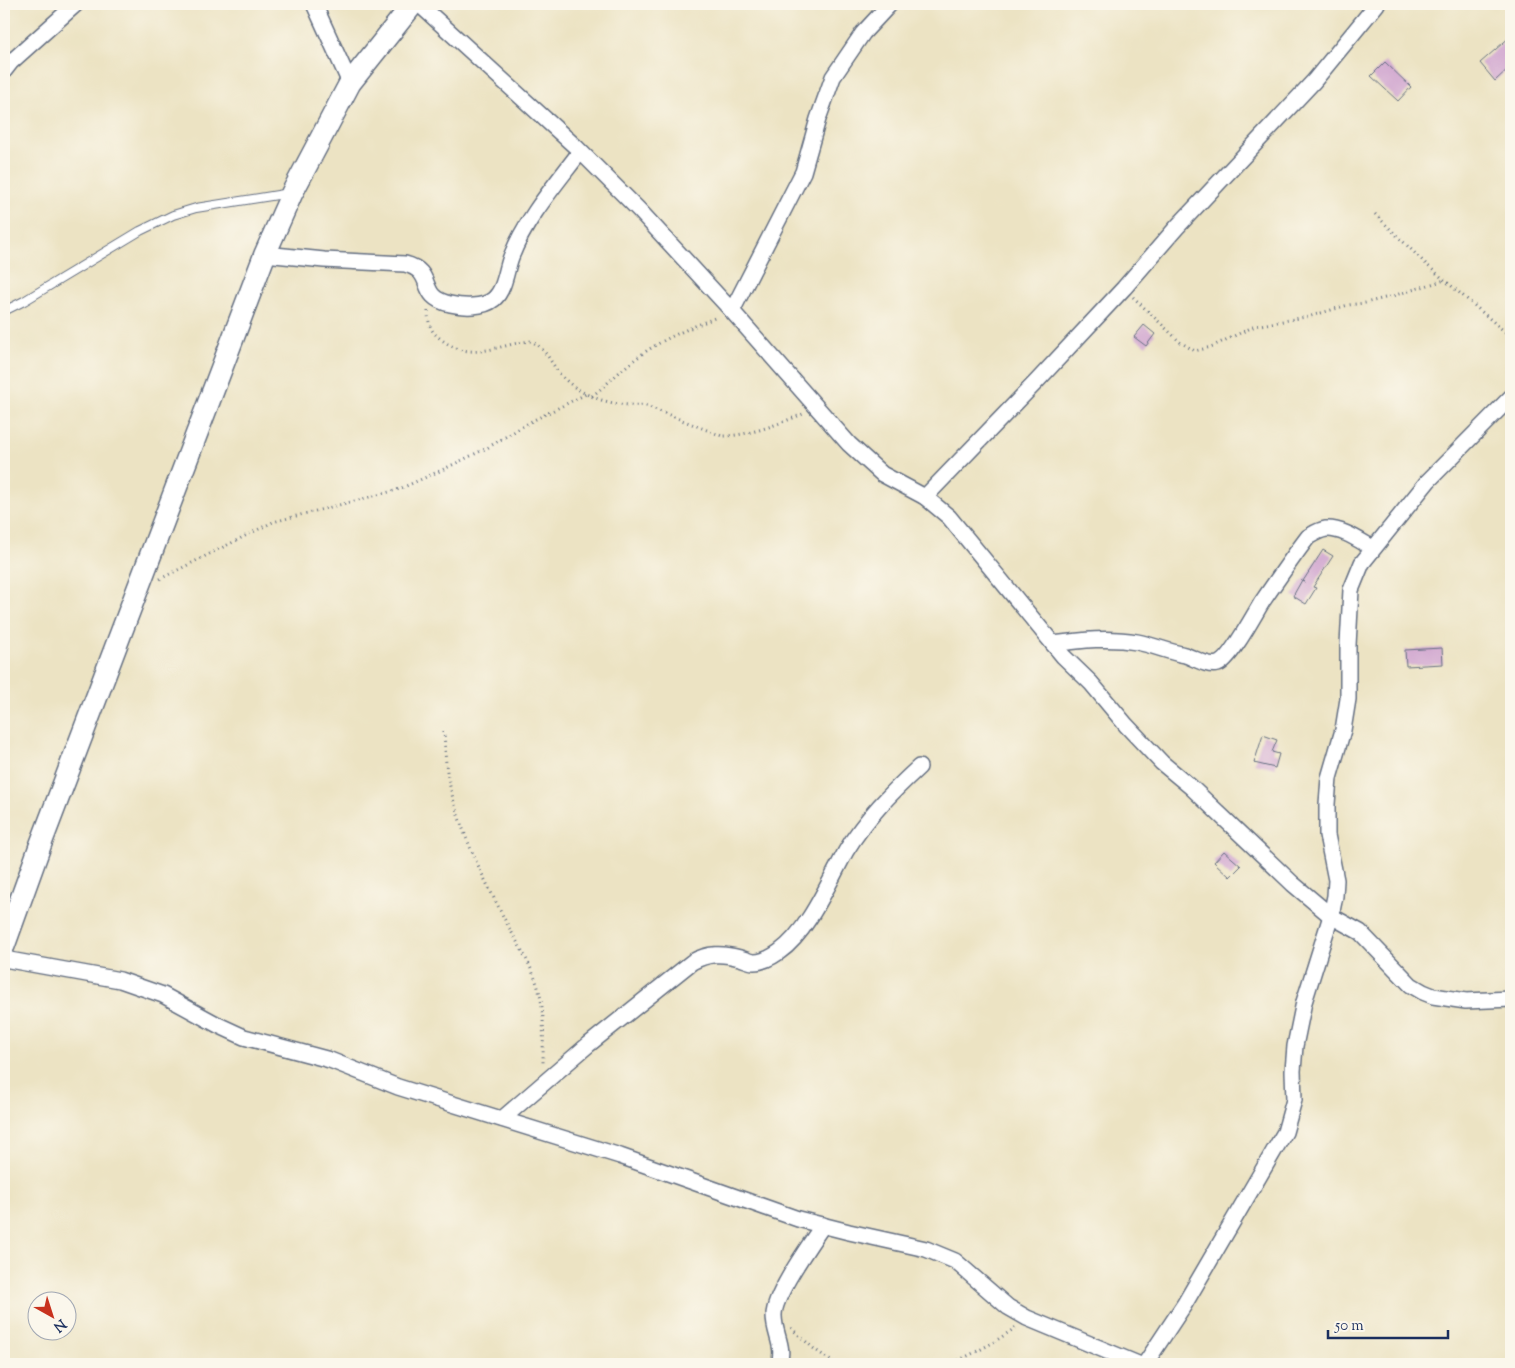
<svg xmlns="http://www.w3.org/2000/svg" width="1515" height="1368" font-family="'Sorts Mill Goudy',serif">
<rect width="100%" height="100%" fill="#fbf7ec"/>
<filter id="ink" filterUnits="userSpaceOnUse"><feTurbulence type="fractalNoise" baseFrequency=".02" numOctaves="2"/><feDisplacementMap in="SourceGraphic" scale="10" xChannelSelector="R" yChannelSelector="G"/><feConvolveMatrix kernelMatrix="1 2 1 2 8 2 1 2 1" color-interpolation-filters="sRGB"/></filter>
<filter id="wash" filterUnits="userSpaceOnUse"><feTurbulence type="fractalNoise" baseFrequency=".0096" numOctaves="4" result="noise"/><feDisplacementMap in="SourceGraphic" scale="20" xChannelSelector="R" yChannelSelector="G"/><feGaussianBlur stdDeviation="1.12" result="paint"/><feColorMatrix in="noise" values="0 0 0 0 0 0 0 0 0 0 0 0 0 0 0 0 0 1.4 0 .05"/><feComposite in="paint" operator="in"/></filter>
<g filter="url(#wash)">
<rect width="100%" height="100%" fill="#ece3c3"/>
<g id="blocks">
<g fill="#d2a8d0">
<polygon points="1511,36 1511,66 1495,81 1480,63"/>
<polygon points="1385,62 1411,87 1398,101 1371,76"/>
<polygon points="1144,325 1155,334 1146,346 1134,337"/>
<polygon points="1323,550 1333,556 1313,587 1316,588 1306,604 1293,596 1302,580 1305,582 1303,581"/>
<polygon points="1442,648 1443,664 1406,666 1405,650"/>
<polygon points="1263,735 1277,740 1272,752 1279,754 1275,768 1254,763"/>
<polygon points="1224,851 1241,866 1230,877 1214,862"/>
</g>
</g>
</g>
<g filter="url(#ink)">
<use href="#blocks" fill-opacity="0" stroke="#646e81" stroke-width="1"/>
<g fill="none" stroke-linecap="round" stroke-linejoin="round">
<defs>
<polyline id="lane" points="4,311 24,301 140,231 173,215 196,208 290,193"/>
<g id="street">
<polyline points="314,4 350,83"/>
<polyline points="419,4 577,148 639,210 732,311 849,444 882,474 925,497 949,517 1063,656 1091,683 1126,725 1162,763 1191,787 1293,884 1331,916 1360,932 1411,985 1423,992 1433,996 1466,1001 1511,999"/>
<polyline points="4,71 11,62 76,4"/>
<path d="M265 254 324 260 405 264C437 272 416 297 450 304 463 307 483 308 494 299 505 289 506 270 511 257 526 218 556 184 580 152"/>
<polyline points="732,311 803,172 818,119 833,77 863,33 890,4"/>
<polyline points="925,497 1037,381 1124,288 1177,227 1314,81 1377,4"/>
<path d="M1053 644C1082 640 1109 637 1137 642 1153 645 1169 652 1185 655 1194 658 1208 667 1218 664 1230 660 1254 615 1262 602 1277 580 1292 558 1308 537 1313 534 1319 530 1326 529 1342 528 1360 541 1373 548"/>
<polyline points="4,959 120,980 163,995 218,1025 244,1037 330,1060 398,1087 620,1156 798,1219 849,1232 926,1249 955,1261 1008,1307 1027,1318 1138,1364"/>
<path d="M502 1119 588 1045 692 962C708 953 722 953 740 958 744 959 750 962 754 962 763 962 772 957 779 952 808 932 829 882 846 851 865 819 892 792 919 767"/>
<path d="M779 1364C785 1346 774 1334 774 1316 773 1296 811 1243 823 1225"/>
<polyline points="1145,1364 1184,1305 1285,1132 1294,1100 1293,1071 1295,1046 1304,1002 1331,916 1335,896 1336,880 1327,835 1327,804 1329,778 1343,730 1348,699 1348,645 1351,590 1362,563 1428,481 1511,397"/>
</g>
<polyline id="secondary" points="4,946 40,846 265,254 292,193 350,83 413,4"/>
</defs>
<use href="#lane" stroke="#646e81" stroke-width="10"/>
<use href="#street" stroke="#646e81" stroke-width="18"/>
<use href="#secondary" stroke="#646e81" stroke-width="24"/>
<g stroke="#646e81" stroke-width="3" stroke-dasharray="1 4" stroke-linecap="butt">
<polyline points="1375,214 1427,265 1511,337"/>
<polyline points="1133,297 1180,342 1195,351 1211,347 1255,326 1311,316 1348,305 1365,303 1389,297 1445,280"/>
<path d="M428 311C428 325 431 332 442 340 473 363 498 344 531 341 545 348 550 361 559 373 579 397 614 407 644 405L722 436C749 436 778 424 803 414"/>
<path d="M592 396C608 384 621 369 637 358 661 339 690 328 717 317"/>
<polyline points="160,579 273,522 397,490 442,470 487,448 530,422 586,394"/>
<path d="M444 731C445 746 445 762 448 777 457 823 478 867 499 908 511 934 532 963 539 991 545 1013 543 1040 543 1063"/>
<polyline points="791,1328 813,1348 835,1364"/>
<path d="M949 1364C972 1355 996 1342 1016 1327"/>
</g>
<use href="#lane" stroke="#fff" stroke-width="8"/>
<use href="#street" stroke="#fff" stroke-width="15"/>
<use href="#secondary" stroke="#fff" stroke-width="21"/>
</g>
</g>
<rect width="1515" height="1368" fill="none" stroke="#fbf7ec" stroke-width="20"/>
<g transform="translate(52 1316) rotate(141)"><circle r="24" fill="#fbf7ec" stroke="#a1a7b3"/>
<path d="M0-4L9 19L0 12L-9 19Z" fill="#c8321e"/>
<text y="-8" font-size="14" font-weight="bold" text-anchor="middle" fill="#1b2f5e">N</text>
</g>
<path d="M1328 1330v8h120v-8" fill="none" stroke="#1b2f5e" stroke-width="2.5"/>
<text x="1335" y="1330" font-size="15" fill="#1b2f5e" stroke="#fbf7ec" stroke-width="4" paint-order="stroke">50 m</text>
</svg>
